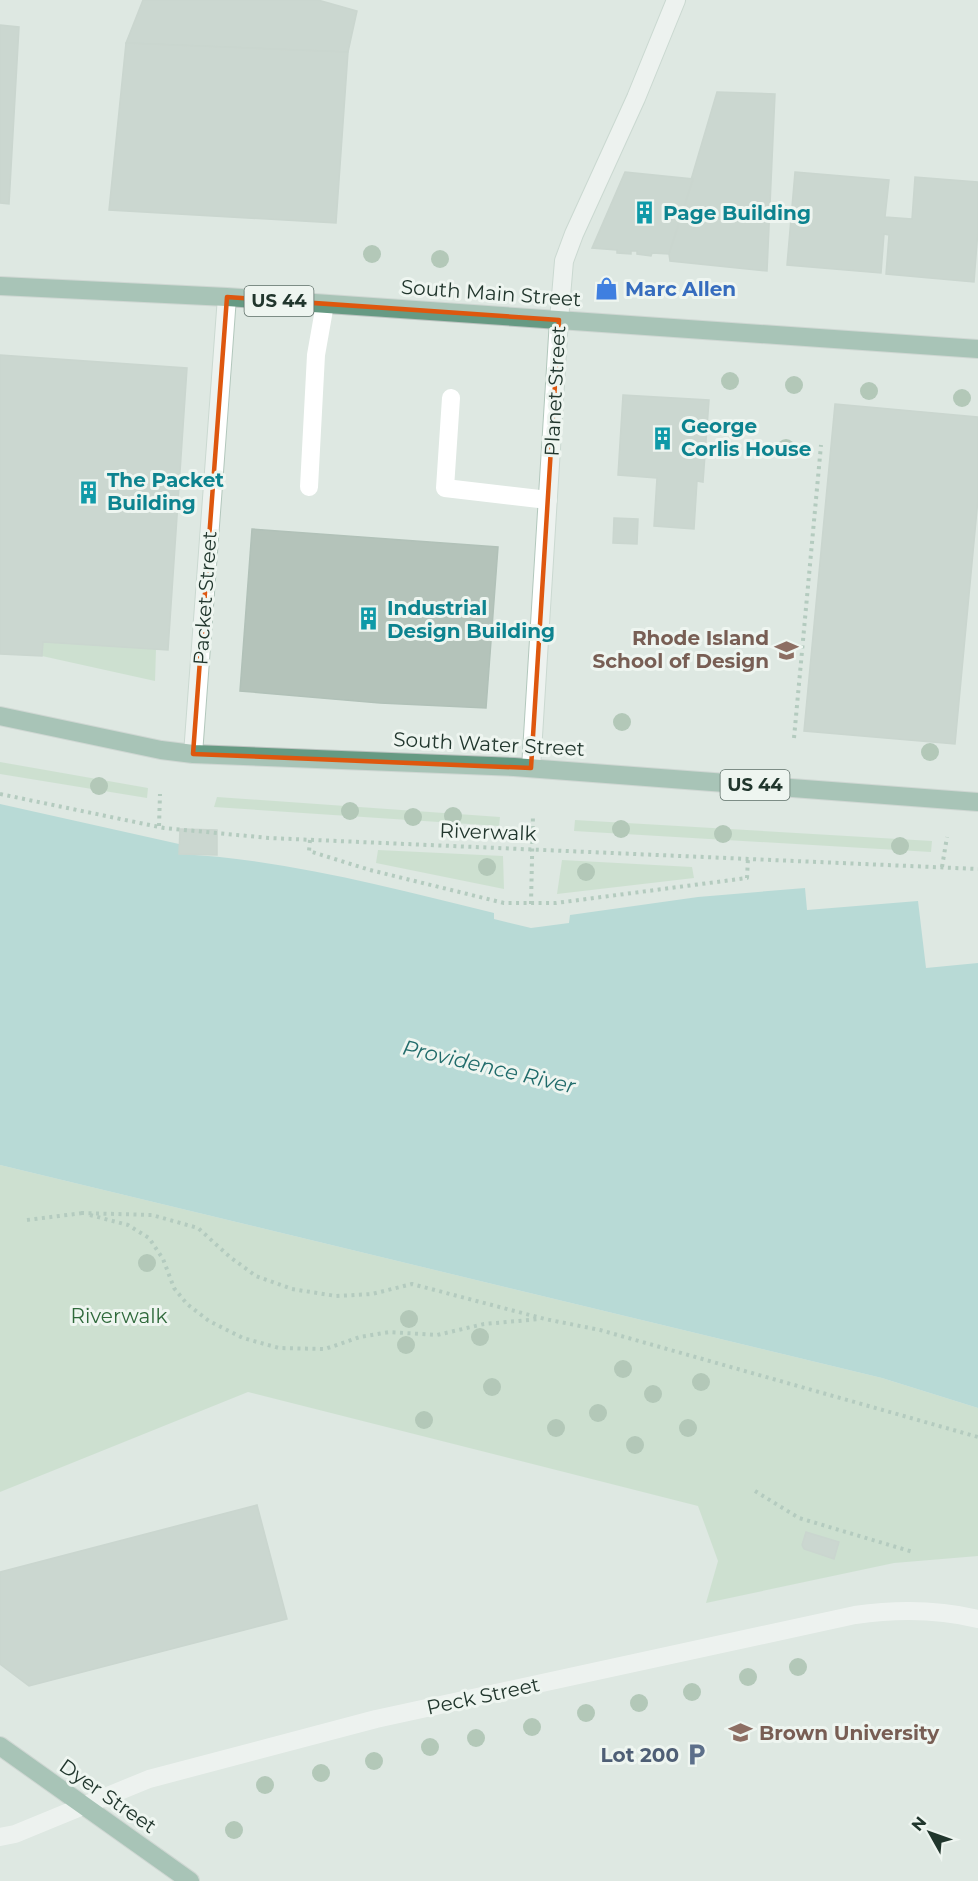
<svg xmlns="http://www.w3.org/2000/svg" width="978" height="1881" font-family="Montserrat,sans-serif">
<rect width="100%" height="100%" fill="#dee8e2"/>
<g fill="#b8d8bb">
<polygon points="43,642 156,649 155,681 42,656"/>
<polygon points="0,762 148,788 147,798 0,774"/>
<polygon points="217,797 500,817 499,826 214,807"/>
<polygon points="575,820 932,841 931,852 574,831"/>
<polygon points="378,850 503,856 504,889 376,863"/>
<polygon points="562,860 692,867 694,878 557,894"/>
<polygon points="0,1165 882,1378 978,1408 978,1556 894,1563 706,1603 718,1561 698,1506 248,1392 0,1492"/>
</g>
<path fill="#8acac8" d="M0 804 179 844V854C284 859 392 888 494 913V919L531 928 569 923 570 915 698 897 805 888 807 910 918 901 926 968 978 963V1408L882 1378 0 1165Z"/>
<g fill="#b4c3ba" stroke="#b1c1b8" stroke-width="1.5">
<polygon points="143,0 318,0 357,11 348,52 126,43"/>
<polygon points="0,25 19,27 9,204 0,203"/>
<polygon points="126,43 348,52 336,223 109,210"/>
<polygon points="717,92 775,94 767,271 670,261 669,254"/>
<polygon points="625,172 693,179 669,254 652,253 651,256 637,254 637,251 631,251 631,254 617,253 617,250 592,248"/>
<polygon points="795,172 889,180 885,217 912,219 915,177 978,182 978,230 974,282 886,274 889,235 884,234 881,273 787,265"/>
<polygon points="0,355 187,368 168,650 43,642 42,656 0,654"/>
<polygon points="623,395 709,400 703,482 697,481 694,529 654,526 657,478 618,475"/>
<polygon points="835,404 978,417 978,499 955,744 804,731"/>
<polygon points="614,518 638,519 637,544 613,543"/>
<polygon points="252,529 498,547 486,708 380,703 240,691"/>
<polygon points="180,829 217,830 217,855 179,854"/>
<polygon points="257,1505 287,1619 29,1686 0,1664 0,1572"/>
<polygon points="806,1532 839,1542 834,1559 804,1549 802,1545"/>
</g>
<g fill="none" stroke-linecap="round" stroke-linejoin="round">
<defs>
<g id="secondary">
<polyline points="193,754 227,297"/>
<polyline points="531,768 559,320 564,261 574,234 636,98 676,0"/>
</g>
<g id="primary">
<polyline points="0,286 227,297 978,349"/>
<polyline points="0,716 161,750 193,754 514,767 978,802"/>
<polyline points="0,1746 190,1881"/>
</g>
</defs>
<use href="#secondary" stroke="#b2c7bc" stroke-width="20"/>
<use href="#primary" stroke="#bcc3c0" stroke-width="20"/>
<g stroke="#81a995" stroke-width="4" stroke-dasharray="3 4.5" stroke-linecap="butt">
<polyline points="794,738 821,445"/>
<polyline points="0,794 164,828 269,838 978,869"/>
<polyline points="159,826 160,794"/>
<polyline points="310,840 309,851 370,870 504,903 556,903 747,878 748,858"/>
<polyline points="942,867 947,837"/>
<polyline points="531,904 533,814"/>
<polyline points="81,1213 152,1215 198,1228 230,1257 256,1276 292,1289 336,1296 372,1294 412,1284 545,1319 600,1330 978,1437"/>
<polyline points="90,1215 128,1225 149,1238 163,1259 174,1288 187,1304 209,1321 243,1338 279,1348 325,1349 360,1337 389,1332 437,1335 484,1324 540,1319"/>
<polyline points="27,1220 83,1213"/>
<polyline points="755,1491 799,1518 913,1552"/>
</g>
<g stroke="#fff" stroke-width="18">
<polyline points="451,398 445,488 548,500"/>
<polyline points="309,487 316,355 325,304"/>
</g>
<path stroke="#fff" stroke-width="18" d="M0 1837 15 1834 149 1779 376 1719 855 1615C897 1609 937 1609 978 1619"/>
<use href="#secondary" stroke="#fff" stroke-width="18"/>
<use href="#primary" stroke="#669a83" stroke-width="18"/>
</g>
<g fill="#7ea286">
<circle cx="372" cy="254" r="9"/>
<circle cx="440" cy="259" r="9"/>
<circle cx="730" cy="381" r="9"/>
<circle cx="794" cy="385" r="9"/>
<circle cx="869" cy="391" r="9"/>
<circle cx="962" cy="398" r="9"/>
<circle cx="786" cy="448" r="9"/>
<circle cx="622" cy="722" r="9"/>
<circle cx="930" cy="752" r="9"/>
<circle cx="99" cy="786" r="9"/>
<circle cx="350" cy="811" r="9"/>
<circle cx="453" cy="816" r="9"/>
<circle cx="413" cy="817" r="9"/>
<circle cx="621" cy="829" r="9"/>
<circle cx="723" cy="834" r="9"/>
<circle cx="900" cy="846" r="9"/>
<circle cx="487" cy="867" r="9"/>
<circle cx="586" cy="872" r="9"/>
<circle cx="147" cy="1263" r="9"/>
<circle cx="409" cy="1319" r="9"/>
<circle cx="480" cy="1337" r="9"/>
<circle cx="406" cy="1345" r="9"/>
<circle cx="623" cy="1369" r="9"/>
<circle cx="701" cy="1382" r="9"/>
<circle cx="492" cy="1387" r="9"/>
<circle cx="653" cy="1394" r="9"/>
<circle cx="598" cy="1413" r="9"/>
<circle cx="424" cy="1420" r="9"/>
<circle cx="556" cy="1428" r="9"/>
<circle cx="688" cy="1428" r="9"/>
<circle cx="635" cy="1445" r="9"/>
<circle cx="798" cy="1667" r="9"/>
<circle cx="748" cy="1677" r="9"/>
<circle cx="692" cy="1692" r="9"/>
<circle cx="639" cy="1703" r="9"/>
<circle cx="586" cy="1713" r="9"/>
<circle cx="532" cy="1727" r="9"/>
<circle cx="476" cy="1738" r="9"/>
<circle cx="430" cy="1747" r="9"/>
<circle cx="374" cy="1761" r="9"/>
<circle cx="321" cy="1773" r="9"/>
<circle cx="265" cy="1785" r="9"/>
<circle cx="234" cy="1830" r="9"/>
</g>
<path d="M0 0H978V1881H0ZM227 297 559 320 531 768 193 754Z" fill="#dee8e2" fill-opacity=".55" fill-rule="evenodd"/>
<path fill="none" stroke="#de570e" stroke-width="4.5" stroke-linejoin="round" d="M227 297 559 320 531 768 193 754Z"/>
<defs>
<symbol id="building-bare" viewBox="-9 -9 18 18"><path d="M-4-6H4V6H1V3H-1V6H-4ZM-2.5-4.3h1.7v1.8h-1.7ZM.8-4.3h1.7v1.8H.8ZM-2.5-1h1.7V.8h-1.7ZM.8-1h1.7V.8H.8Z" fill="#0f9aa8" stroke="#eef5f0" stroke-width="2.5" paint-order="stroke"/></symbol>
<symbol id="shop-bare" viewBox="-9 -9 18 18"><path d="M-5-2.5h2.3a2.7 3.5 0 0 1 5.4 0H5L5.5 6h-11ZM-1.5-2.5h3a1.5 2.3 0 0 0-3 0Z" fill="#3f7fe0" stroke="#eef5f0" stroke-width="2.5" paint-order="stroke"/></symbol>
<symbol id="university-bare" viewBox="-9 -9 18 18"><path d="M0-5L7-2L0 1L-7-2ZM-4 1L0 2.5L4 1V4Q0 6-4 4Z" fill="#8d6e63" stroke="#eef5f0" stroke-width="2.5" paint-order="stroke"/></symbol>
<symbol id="parking-bare" viewBox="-9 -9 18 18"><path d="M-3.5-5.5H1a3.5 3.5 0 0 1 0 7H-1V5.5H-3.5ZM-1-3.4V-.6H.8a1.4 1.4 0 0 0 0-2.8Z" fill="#5c6f8a" stroke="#eef5f0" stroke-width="2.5" paint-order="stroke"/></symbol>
</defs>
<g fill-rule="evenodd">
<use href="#building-bare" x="628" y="196" width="33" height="33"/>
<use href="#shop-bare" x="590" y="272" width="33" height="33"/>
<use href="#building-bare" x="646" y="422" width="33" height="33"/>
<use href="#building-bare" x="72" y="476" width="33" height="33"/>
<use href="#building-bare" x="352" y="602" width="33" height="33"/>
<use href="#university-bare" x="770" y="634" width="33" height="33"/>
<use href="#university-bare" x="724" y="1716" width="33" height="33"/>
<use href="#parking-bare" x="680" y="1738" width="33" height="33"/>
</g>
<g text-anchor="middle" stroke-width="6" stroke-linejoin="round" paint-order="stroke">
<g fill="#eef5f0" stroke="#5e6f68" stroke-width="1.5">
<rect x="244.5" y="286" width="69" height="30" rx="4.5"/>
<rect x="720.5" y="770" width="69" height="30" rx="4.5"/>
</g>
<g font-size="18" font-weight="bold" fill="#21362d">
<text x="279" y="307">US 44</text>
<text x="755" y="791">US 44</text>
</g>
<g font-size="20" font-weight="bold" fill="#0d838f" stroke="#eef5f0" text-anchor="start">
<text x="663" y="220">Page Building</text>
<text x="681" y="433">George<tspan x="681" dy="23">Corlis House</tspan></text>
<text x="107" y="487">The Packet<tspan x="107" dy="23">Building</tspan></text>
<text x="387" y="615">Industrial<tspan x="387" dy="23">Design Building</tspan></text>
</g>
<g font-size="20" font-weight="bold" fill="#366cbe" stroke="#eef5f0" text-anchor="start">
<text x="625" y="296">Marc Allen</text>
</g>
<g font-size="20" fill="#21362d" stroke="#eef5f0">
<text transform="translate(491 293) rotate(4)" y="7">South Main Street</text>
<text transform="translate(555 391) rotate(-87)" y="7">Planet Street</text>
<text transform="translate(205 598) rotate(-86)" y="7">Packet Street</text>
<text transform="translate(489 744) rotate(3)" y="7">South Water Street</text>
<text transform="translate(488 832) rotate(2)" y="7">Riverwalk</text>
<text transform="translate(483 1696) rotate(-12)" y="7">Peck Street</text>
<text transform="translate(108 1796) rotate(35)" y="7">Dyer Street</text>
</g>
<g font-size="20" font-weight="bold" fill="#785e54" stroke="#eef5f0" text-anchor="end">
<text x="769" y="645">Rhode Island<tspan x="769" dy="23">School of Design</tspan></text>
<text x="759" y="1740" text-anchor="start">Brown University</text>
</g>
<g font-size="20" fill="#2f693b" stroke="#eef5f0">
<text x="119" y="1323">Riverwalk</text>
</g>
<g font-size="20" font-weight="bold" fill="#4e5e75" stroke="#eef5f0" text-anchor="end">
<text x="679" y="1762">Lot 200</text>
</g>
<g font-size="21" font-style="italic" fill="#216c6b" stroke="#eef5f0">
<text transform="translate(489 1067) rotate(13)" y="7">Providence River</text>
</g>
</g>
<g transform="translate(930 1833) rotate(310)" stroke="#eef5f0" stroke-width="4.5" paint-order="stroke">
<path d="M0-4.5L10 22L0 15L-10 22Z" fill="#21362d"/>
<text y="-9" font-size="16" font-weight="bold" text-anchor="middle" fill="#21362d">N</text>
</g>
</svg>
